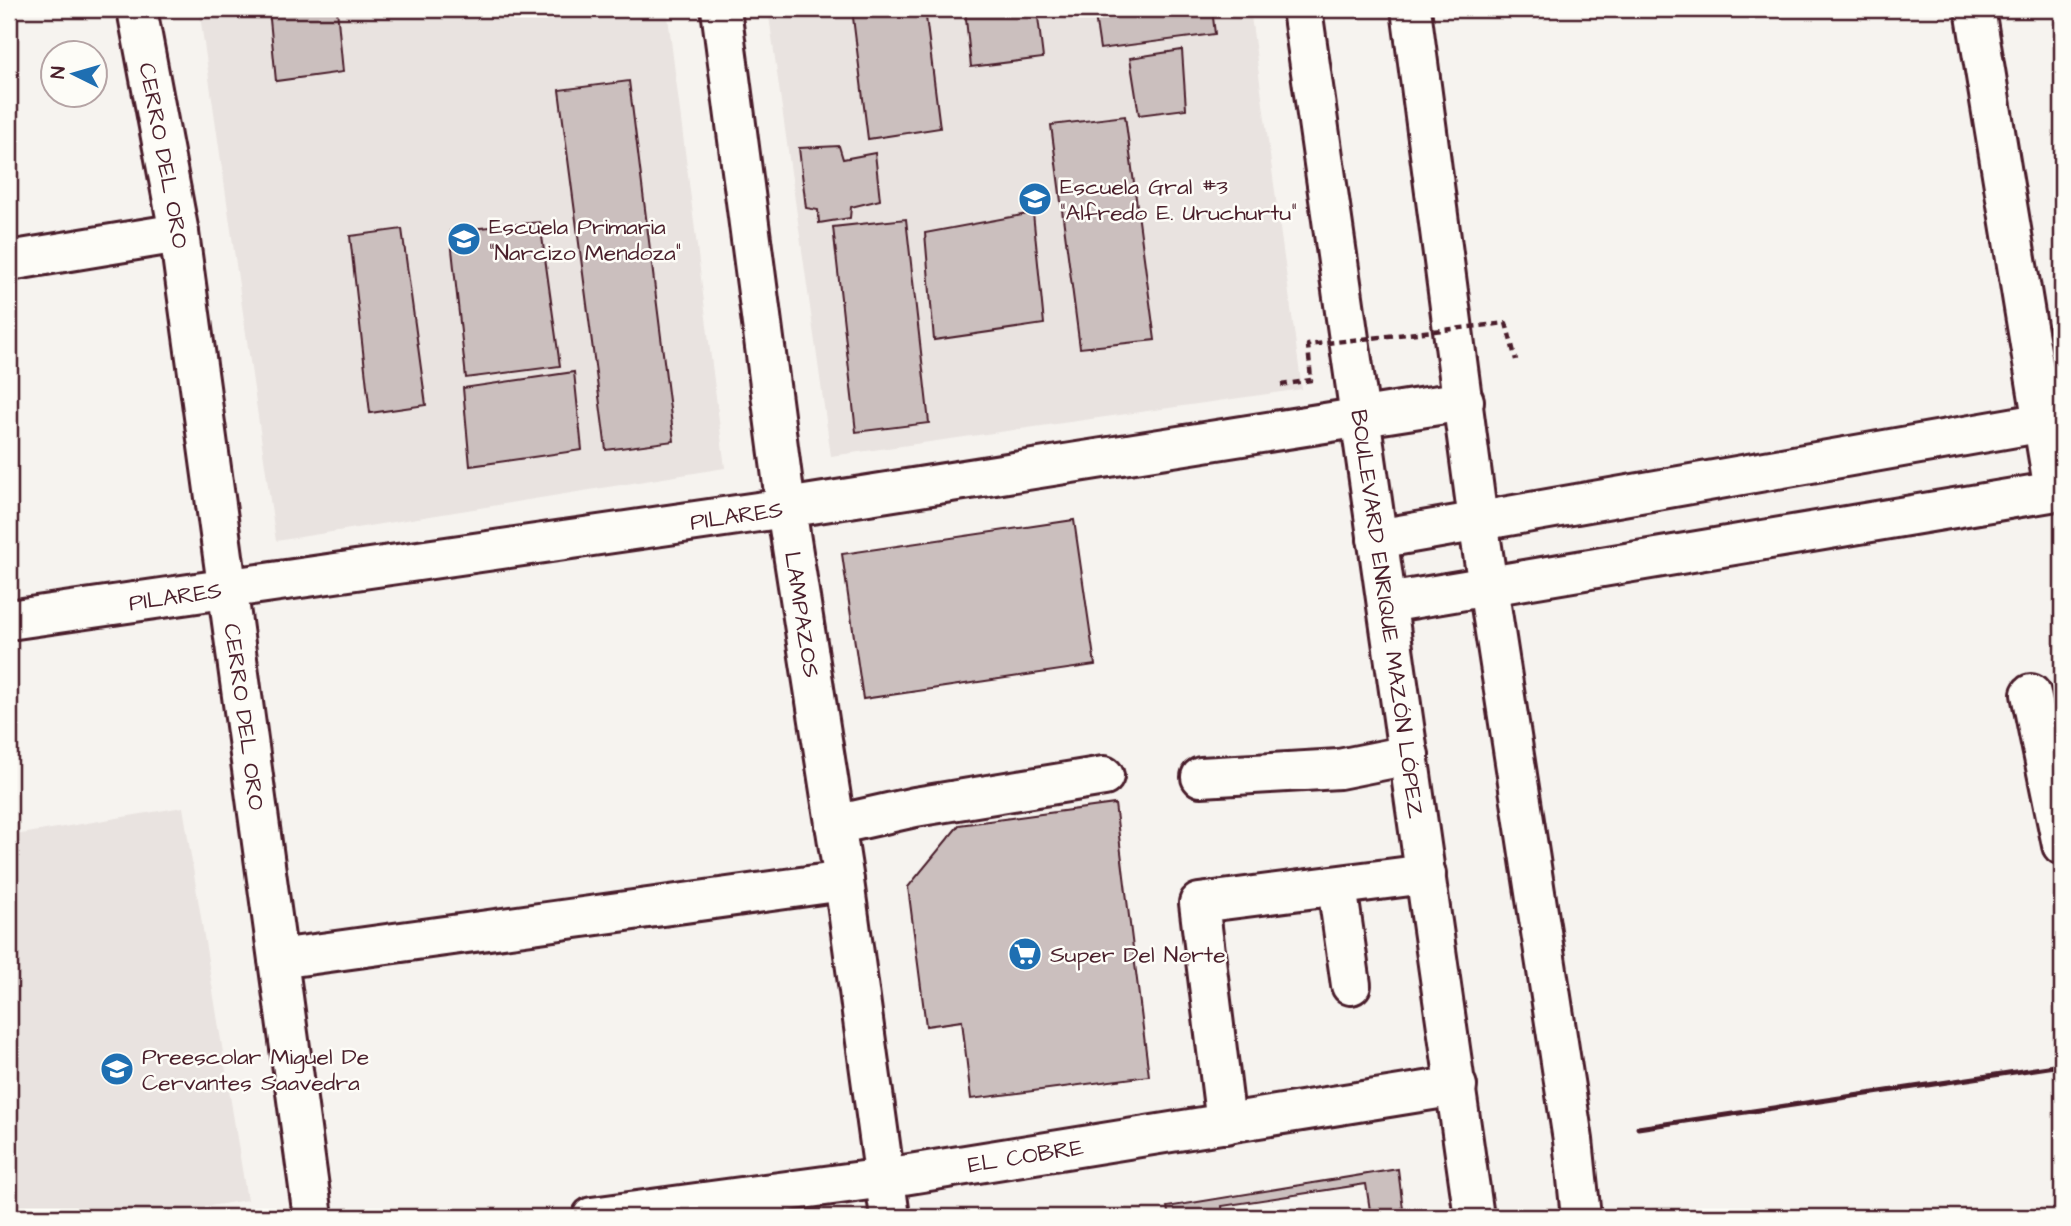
<svg xmlns="http://www.w3.org/2000/svg" width="2071" height="1226" font-family="'Architects Daughter',sans-serif">
<rect width="100%" height="100%" fill="#f6f3ef"/>
<filter id="ink" filterUnits="userSpaceOnUse"><feTurbulence type="fractalNoise" baseFrequency=".0143" numOctaves="2"/><feDisplacementMap in="SourceGraphic" scale="14" xChannelSelector="R" yChannelSelector="G"/><feConvolveMatrix kernelMatrix="1 2 1 2 8 2 1 2 1" color-interpolation-filters="sRGB"/></filter>
<g filter="url(#ink)">
<g fill="#e9e3e0">
<polygon points="199,9 667,9 725,468 276,541"/>
<polygon points="768,9 1250,9 1302,389 831,456"/>
<polygon points="183,807 247,1200 142,1217 20,1217 9,1147 9,836"/>
</g>
<g fill="#cbbfbe" stroke="#4a1f2b" stroke-width="2">
<polygon points="269,9 337,9 343,72 276,81"/>
<polygon points="852,9 925,9 940,128 868,139"/>
<polygon points="965,9 1037,9 1043,58 971,67"/>
<polygon points="1094,9 1212,9 1215,34 1100,49"/>
<polygon points="1182,50 1186,109 1139,115 1130,58"/>
<polygon points="629,81 674,441 606,450 559,90"/>
<polygon points="1125,116 1155,340 1080,348 1051,125"/>
<polygon points="839,146 843,159 875,153 880,200 851,207 850,218 819,223 818,210 806,208 799,148"/>
<polygon points="1033,213 1044,324 934,340 925,233"/>
<polygon points="906,219 929,423 856,432 833,227"/>
<polygon points="540,222 560,366 466,378 450,231"/>
<polygon points="402,229 426,405 370,413 350,236"/>
<polygon points="574,372 582,450 470,466 463,388"/>
<polygon points="1074,520 1095,665 863,699 842,554"/>
<polygon points="1115,804 1149,1076 971,1099 962,1021 926,1026 908,887 959,825"/>
<polygon points="1398,1169 1404,1217 1371,1217 1366,1184 1222,1206 1223,1217 1169,1217 1167,1207"/>
</g>
<g fill="none" stroke-linecap="round" stroke-linejoin="round">
<defs>
<g id="minor">
<path id="s1" d="M137 9 179 233 313 1217"/>
<path id="s2" d="M721 9 786 508 844 881 890 1217"/>
<polyline points="1975,9 2054,491"/>
<polyline points="9,261 179,233"/>
<polyline points="1377,539 2062,419"/>
<polyline points="1387,603 2062,490"/>
<path id="s3" d="M9 620 786 508 1464 401"/>
<polyline points="2031,694 2062,845"/>
<polyline points="1201,777 1339,769 1409,755"/>
<polyline points="835,825 915,807 1104,776"/>
<polyline points="1337,886 1351,985"/>
<polyline points="278,959 844,881"/>
<polyline points="1226,1124 1199,903 1426,874"/>
<path id="s4" d="M592 1217 885 1178 1457 1086"/>
</g>
<g id="major">
<path id="s5" d="M1302 9 1474 1217"/>
<polyline points="1411,9 1478,521 1573,1140 1581,1217"/>
</g>
</defs>
<use href="#minor" stroke="#4a1f2b" stroke-width="44"/>
<use href="#major" stroke="#4a1f2b" stroke-width="44"/>
<use href="#minor" stroke="#fdfcf7" stroke-width="38"/>
<use href="#major" stroke="#fdfcf7" stroke-width="38"/>
<polyline stroke="#4a1f2b" stroke-width="5" points="1638,1128 2062,1065"/>
<polyline stroke="#4a1f2b" stroke-width="4.5" stroke-dasharray="7 5" stroke-linecap="butt" points="1281,385 1311,380 1308,345 1506,323 1516,360"/>
</g>
</g>
<defs>
<symbol id="school-disc" viewBox="-11 -11 22 22"><circle r="9.5" fill="#1f6fb2" stroke="#fdfcf7"/><path d="M0-5L7-2L0 1L-7-2ZM-4 1L0 2.5L4 1V4Q0 6-4 4Z" fill="#fff"/></symbol>
<symbol id="supermarket-disc" viewBox="-11 -11 22 22"><circle r="9.5" fill="#1f6fb2" stroke="#fdfcf7"/><path d="M-6-5.5h2.5l.6 2H6L4.5 2H-2.5L-4.4-4H-6ZM-1.5 3.2a1.3 1.3 0 1 0 .1 0ZM3 3.2a1.3 1.3 0 1 0 .1 0Z" fill="#fff"/></symbol>
</defs>
<g fill-rule="evenodd">
<use href="#school-disc" x="1016" y="180" width="38" height="38"/>
<use href="#school-disc" x="445" y="220" width="38" height="38"/>
<use href="#supermarket-disc" x="1006" y="935" width="38" height="38"/>
<use href="#school-disc" x="98" y="1050" width="38" height="38"/>
</g>
<g text-anchor="middle" stroke-width="5" stroke-linejoin="round" paint-order="stroke">
<g font-size="23" fill="#4a1f2b" stroke="#fdfcf7">
<text dy="8" stroke="none"><textPath href="#s1" startOffset="149">CERRO DEL ORO</textPath></text>
<text dy="8" stroke="none"><textPath href="#s3" startOffset="735">PILARES</textPath></text>
<text dy="8" stroke="none"><textPath href="#s3" startOffset="168">PILARES</textPath></text>
<text dy="8" stroke="none"><textPath href="#s2" startOffset="611">LAMPAZOS</textPath></text>
<text dy="8" stroke="none"><textPath href="#s5" startOffset="611">BOULEVARD ENRIQUE MAZÓN LÓPEZ</textPath></text>
<text dy="8" stroke="none"><textPath href="#s1" startOffset="716">CERRO DEL ORO</textPath></text>
<text dy="8" stroke="none"><textPath href="#s4" startOffset="438">EL COBRE</textPath></text>
</g>
<g font-size="23" fill="#4a1f2b" stroke="#fdfcf7" text-anchor="start">
<text x="1060" y="194">Escuela Gral #3<tspan x="1060" dy="26">"Alfredo E. Uruchurtu"</tspan></text>
<text x="489" y="234">Escuela Primaria<tspan x="489" dy="26">"Narcizo Mendoza"</tspan></text>
<text x="1050" y="962">Super Del Norte</text>
<text x="142" y="1064">Preescolar Miguel De<tspan x="142" dy="26">Cervantes Saavedra</tspan></text>
</g>
</g>
<rect width="2071" height="1226" fill="none" stroke="#fdfcf7" stroke-width="35"/>
<rect x="18" y="18" width="2036" height="1191" fill="none" stroke="#4a1f2b" stroke-width="2.5" filter="url(#ink)"/>
<g transform="translate(74 74) rotate(275)"><circle r="33" fill="#fdfcf7" stroke="#b5a4a5" stroke-width="2"/>
<path d="M0-5L12 26L0 18L-12 26Z" fill="#1f6fb2"/>
<text y="-10" font-size="19" font-weight="bold" text-anchor="middle" fill="#4a1f2b">N</text>
</g>
</svg>
